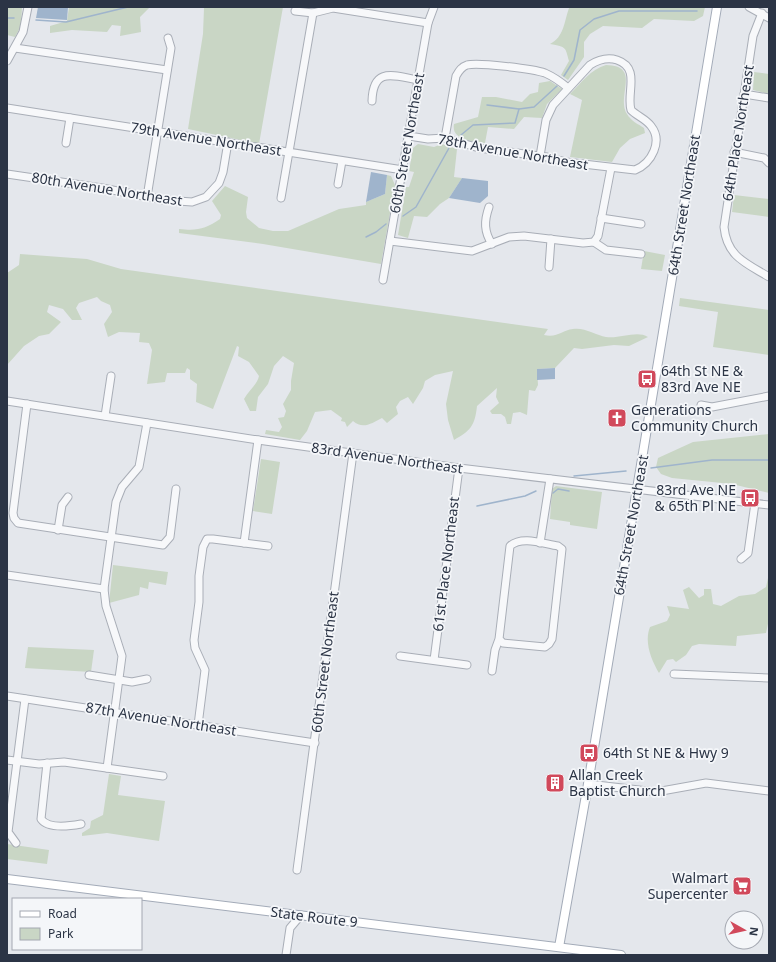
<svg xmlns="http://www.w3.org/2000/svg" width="776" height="962" font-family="'Noto Sans',sans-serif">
<rect width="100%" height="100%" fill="#e4e7ec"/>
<g fill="#c9d6c5">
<polygon points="7,7 22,7 21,26 15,37 7,35"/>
<polygon points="69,7 150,7 140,17 141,32 120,36 121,26 112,25 107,32 72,30 50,33 50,26 67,21"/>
<polygon points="202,7 283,7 259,144 188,129 203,34 204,8"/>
<path d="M574 7H705L703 16 694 21 654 19 642 28 603 26 590 34 584 42V57L568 80 561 75 569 61C565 47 567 47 550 44 564 37 564 22 569 8Z"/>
<path d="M606 65C642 66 616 95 627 114 631 121 638 124 644 128L645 133 630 139 620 148 612 162 570 157 582 100 570 94C581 83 591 69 606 65Z"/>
<polygon points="754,72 769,74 769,94 753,90"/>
<path d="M550 81 562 89 547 104 542 118 524 117 514 129 488 127 485 143C472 141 451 140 454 124L478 117 482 97H496L522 102 530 94 538 92 539 83Z"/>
<polygon points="418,144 434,147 442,144 457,149 454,177 462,178 449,198 440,204 427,217 414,216 408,238 398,235 406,187 409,187 414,172 409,171 413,148"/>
<path d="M387 175 391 176 395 185 381 264 263 244 179 233V229C198 231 205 229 220 219L221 215 212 201 225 186 248 197 246 212 247 218 259 228 273 231H288L339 209 366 205V202L385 194Z"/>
<polygon points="734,195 769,199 769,217 732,212"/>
<polygon points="644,251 665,255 662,271 641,269"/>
<path d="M20 254 87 259 121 269 548 329 544 335C558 338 562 330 573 329 584 327 596 335 606 337 620 339 637 330 648 337L629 346 614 345 582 349 574 348 555 368 537 369 538 385 535 391 529 390 527 415 520 412 513 413 511 424H507L505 417 501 414H492L490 411 499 403 496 397 497 388 477 406C475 426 470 431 454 440L448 420 446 404 453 371 435 375 425 381 423 388 413 404 408 397 400 401 396 407 398 414 387 423 382 418C372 423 363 430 353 421L347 427 345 422 341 421 342 418 331 410 315 412 307 431 300 440 265 434 266 430 279 432 282 427 278 418 284 417 286 411 283 404 291 390V381L294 363 283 356 274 366 268 384 258 397 256 411H250L244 399C249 390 257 385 259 376L249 362 238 356 239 347 237 346 213 409 196 402 197 384 190 379V370L187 368 185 373H167L165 382 147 384 152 350 149 343 139 342 140 333 119 332 108 337 104 324 112 312 110 305 101 301 97 297 79 303 76 308 82 320H72L63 309 49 305 47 312 61 322 49 334 39 336 24 346 7 365V273L19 265Z"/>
<polygon points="680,298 769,310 769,355 713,347 718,312 679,306"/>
<polygon points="769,434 769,493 732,484 672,478 661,474 656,467 658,458 693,442"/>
<polygon points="261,459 280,462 272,514 253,511"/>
<polygon points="556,486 602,492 597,529 570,525 570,522 550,519 552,489"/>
<polygon points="113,565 168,572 166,585 149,582 148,589 140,587 139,595 109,603"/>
<path d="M768 578 769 619 766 633 737 636 736 646 699 644 692 646 686 655 676 662 673 659 667 660 659 673C651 659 644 642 650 627L667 621 670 615 667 606 689 609 683 590 689 587 699 598 704 595V589H711L713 604 721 606 739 596 755 594 766 587Z"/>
<polygon points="28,647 94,650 91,672 25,668"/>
<polygon points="109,774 121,776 118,795 165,801 159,841 107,833 82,836 82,833 90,828 91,821 103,815"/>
<polygon points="7,844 49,850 47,864 7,859"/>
</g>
<g fill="#9fb4cc">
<polygon points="38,7 68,7 67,20 36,18"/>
<polygon points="371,172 387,175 385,194 366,202"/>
<polygon points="462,178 488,181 488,196 480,203 449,198"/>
<polygon points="555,368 555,379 537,380 537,369"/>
</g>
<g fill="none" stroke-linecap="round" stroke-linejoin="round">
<g stroke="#9fb4cc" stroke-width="1.5">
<polyline points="7,18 14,18"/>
<polyline points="36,20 66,22 128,7"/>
<polyline points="564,76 574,60 580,30 594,19 619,11 697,11"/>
<polyline points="487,105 519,109"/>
<polyline points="461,135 473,125 515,123 519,109 534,107 557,86"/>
<polyline points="403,216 416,207 449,148"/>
<polyline points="366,237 376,232 386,224"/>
<polyline points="651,468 712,460 769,460"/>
<polyline points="574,476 626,471"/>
<polyline points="553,493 558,489 569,491"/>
<polyline points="477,506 525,496 536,491"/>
</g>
<defs>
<g id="minor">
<polyline points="749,7 769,18"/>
<polyline points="295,11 313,13 333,8 428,23"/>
<path d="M762 13 753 36 724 227C727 257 746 263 769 277"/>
<polyline points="15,48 167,70"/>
<polyline points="7,61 23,32 28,7"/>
<polyline points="744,94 769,98"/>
<path d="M372 101C373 66 394 76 419 80"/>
<polyline points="7,108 403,170"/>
<path d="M409 136 428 139 445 138 479 148 547 157 566 162 635 170C652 163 663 141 651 126 646 119 637 116 631 110 626 93 641 68 617 60 607 57 598 60 590 65L553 105 546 120 540 156"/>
<path d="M445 138 456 76C459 71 461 67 467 65 478 62 533 69 545 73 554 77 561 82 568 88"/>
<polyline points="66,143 70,118"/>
<polyline points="734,152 764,158 769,163"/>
<polyline points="7,174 102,188 164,200 192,202 206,197 219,183 223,172 228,142"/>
<polyline points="338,184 342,161"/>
<polyline points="147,197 171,48 168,38"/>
<polyline points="281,198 313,13"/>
<path d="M489 207C484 221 484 232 492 244"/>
<polyline points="601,218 641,224"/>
<polyline points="390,241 472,251 509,237 524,236 583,243 594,242 606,250 641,254"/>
<polyline points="594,242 598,236 611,168"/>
<polyline points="549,267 551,239"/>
<polyline points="383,280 428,23 434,7"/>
<polyline points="7,401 258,440 459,468 769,505"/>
<polyline points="27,404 13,513 14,518 18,523 163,545 170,537 176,489"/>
<polyline points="701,405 712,407 769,396"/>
<polyline points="105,416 111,376"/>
<polyline points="58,530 62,505 68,497"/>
<polyline points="244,543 258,440"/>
<polyline points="540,543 550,479"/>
<polyline points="741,559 748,553 755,503"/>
<polyline points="7,575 104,589"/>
<polyline points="400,656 467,665"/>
<polyline points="434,660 459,468"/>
<path d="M492 671 495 650 499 639 510 546C522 535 544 544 558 546L562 549 552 639 549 644 545 647 503 643 499 639"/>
<polyline points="674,674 769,678"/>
<polyline points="89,675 132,682 147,679"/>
<polyline points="7,696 315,743"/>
<polyline points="198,725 205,670 195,648 194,640 199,602 199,576 203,547 207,539 213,539 268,546"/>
<polyline points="7,760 39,764 64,762 163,776"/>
<path d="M47 763 41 819C48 829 70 826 81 824"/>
<polyline points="107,768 122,656 106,606 104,589 116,502 122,487 139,467 147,423"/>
<polyline points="588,784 656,792 706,783 769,791"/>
<polyline points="16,843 8,832 25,699"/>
<polyline points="297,870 353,453"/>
<polyline points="286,955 290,928 301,915"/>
</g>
<g id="major">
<polyline points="7,879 621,955"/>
<polyline points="559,947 588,784 717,7"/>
</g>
</defs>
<use href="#minor" stroke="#a9aeb7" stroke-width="9"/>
<use href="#major" stroke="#a3abb8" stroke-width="10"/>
<use href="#minor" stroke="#f7f8fa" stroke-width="7"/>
<use href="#major" stroke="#fff" stroke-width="8"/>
</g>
<defs>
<symbol id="bus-square" viewBox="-11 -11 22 22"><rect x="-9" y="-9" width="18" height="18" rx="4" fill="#d1495b" stroke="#f4f6f9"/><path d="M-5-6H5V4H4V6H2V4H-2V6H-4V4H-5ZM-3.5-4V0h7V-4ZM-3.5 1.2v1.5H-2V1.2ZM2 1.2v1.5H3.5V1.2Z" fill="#fff"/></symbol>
<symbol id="church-square" viewBox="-11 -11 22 22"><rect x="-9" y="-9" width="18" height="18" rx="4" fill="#d1495b" stroke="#f4f6f9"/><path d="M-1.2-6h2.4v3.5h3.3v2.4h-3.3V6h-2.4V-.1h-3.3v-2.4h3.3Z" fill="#fff"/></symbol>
<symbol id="building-square" viewBox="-11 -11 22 22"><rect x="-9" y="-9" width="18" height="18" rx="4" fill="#d1495b" stroke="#f4f6f9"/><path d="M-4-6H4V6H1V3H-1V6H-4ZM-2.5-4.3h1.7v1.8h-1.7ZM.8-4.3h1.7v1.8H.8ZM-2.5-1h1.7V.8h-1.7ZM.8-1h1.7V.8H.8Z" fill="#fff"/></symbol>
<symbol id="supermarket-square" viewBox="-11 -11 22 22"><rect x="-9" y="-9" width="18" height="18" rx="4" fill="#d1495b" stroke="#f4f6f9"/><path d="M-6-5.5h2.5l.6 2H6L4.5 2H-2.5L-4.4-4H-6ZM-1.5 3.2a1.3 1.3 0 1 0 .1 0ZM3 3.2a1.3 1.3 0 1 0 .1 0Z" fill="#fff"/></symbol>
</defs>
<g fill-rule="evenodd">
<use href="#bus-square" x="636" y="368" width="22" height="22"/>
<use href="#church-square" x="606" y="407" width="22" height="22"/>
<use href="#bus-square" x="739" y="487" width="22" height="22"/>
<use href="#bus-square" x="578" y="742" width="22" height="22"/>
<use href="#building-square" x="544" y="772" width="22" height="22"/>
<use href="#supermarket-square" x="731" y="875" width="22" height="22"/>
</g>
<g text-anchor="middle" stroke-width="3.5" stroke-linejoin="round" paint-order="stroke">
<g font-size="14" fill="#2b3445" stroke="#f4f6f9">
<text transform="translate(738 133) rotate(-81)" y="5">64th Place Northeast</text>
<text transform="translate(206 139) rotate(9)" y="5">79th Avenue Northeast</text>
<text transform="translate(407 143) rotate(-80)" y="5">60th Street Northeast</text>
<text transform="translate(513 152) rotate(10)" y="5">78th Avenue Northeast</text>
<text transform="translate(107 189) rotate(9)" y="5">80th Avenue Northeast</text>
<text transform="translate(684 205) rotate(-81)" y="5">64th Street Northeast</text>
<text transform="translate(387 458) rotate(8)" y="5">83rd Avenue Northeast</text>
<text transform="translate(631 525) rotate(-80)" y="5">64th Street Northeast</text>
<text transform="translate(446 564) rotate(-83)" y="5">61st Place Northeast</text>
<text transform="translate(325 662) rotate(-83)" y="5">60th Street Northeast</text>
<text transform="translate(161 719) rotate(9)" y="5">87th Avenue Northeast</text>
<text transform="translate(314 917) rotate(7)" y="5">State Route 9</text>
</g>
<g font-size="14" fill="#2b3445" stroke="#f4f6f9" text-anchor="start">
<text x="661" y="376">64th St NE &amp;<tspan x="661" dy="16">83rd Ave NE</tspan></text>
<text x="631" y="415">Generations<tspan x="631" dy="16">Community Church</tspan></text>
<text x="736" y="495" text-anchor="end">83rd Ave NE<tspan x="736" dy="16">&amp; 65th Pl NE</tspan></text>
<text x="603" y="758">64th St NE &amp; Hwy 9</text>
<text x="569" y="780">Allan Creek<tspan x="569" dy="16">Baptist Church</tspan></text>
<text x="728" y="883" text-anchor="end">Walmart<tspan x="728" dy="16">Supercenter</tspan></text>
</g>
</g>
<rect width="776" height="962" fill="none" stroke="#2b3445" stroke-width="16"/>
<rect x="12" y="898" width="130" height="52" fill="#f4f6f9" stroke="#a4a8b1"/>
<rect x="20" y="911" width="20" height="6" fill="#ffffff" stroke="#a4a8b1"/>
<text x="48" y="918" font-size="12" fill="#2b3445">Road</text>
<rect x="20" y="928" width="20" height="12" fill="#c9d6c5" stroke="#a4a8b1"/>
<text x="48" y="938" font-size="12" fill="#2b3445">Park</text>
<g transform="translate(744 930) rotate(98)"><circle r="19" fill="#f4f6f9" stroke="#a4a8b1"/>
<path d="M0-3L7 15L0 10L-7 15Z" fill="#d1495b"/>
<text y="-6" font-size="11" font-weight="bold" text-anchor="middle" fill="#2b3445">N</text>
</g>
</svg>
